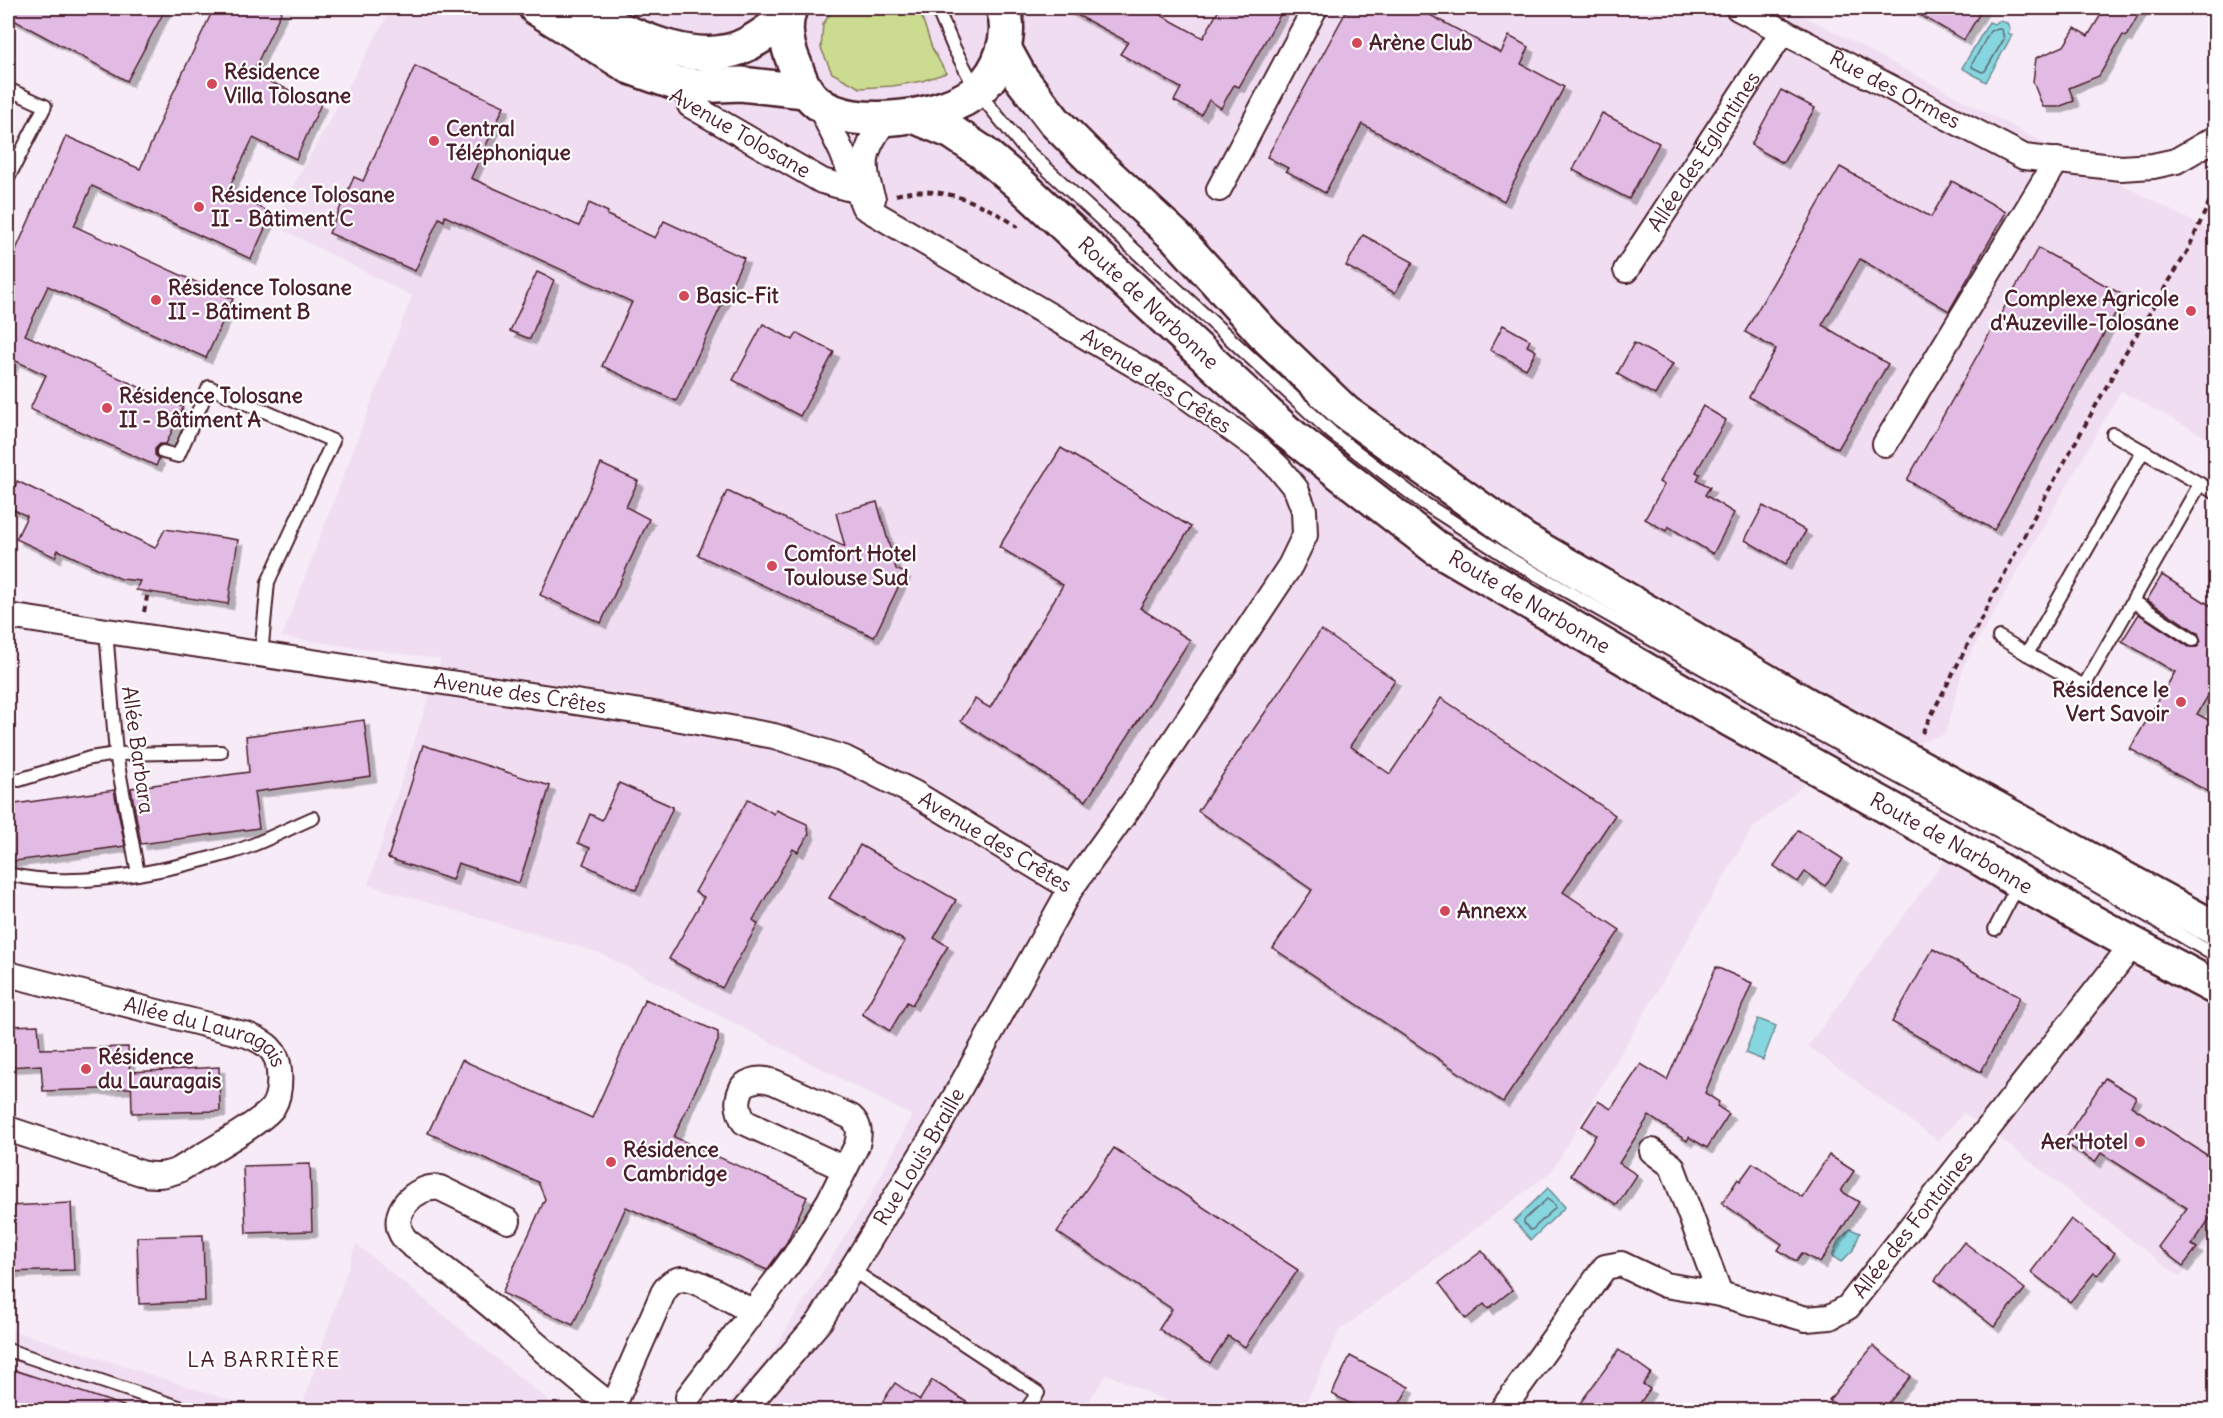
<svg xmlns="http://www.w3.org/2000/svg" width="2223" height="1418" font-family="Delius,sans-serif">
<defs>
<filter id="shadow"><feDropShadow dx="5.5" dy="5.5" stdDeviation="0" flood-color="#0004"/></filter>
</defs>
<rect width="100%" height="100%" fill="#f6ebf7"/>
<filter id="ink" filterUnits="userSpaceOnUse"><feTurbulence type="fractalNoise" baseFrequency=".0167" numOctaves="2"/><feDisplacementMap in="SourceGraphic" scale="12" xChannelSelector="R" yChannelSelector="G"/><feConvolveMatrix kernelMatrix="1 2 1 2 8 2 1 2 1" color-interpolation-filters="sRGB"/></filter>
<g filter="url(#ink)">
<g fill="#f0ddf1">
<polygon points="392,8 1789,8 2210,231 2215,222 2215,442 2121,391 1964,665 1945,734 1812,778 1752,829 1552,1171 1339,1331 1303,1410 1187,1410 1107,1374 1083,1410 722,1410 770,1355 871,1195 912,1116 600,953 368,885 441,659 282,637 412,296 272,224"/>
<polygon points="1944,861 2148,967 2215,1009 2215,1234 2180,1277 1998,1137 1964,1113 1938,1141 1808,1046"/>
<polygon points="356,1244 560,1410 301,1410"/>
<polygon points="8,1329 261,1410 8,1410"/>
</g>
<polygon fill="#cbdb8f" stroke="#8a7d5d" stroke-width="1.5" points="834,8 919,8 932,48 946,73 922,81 893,86 860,88 832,73 821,48 823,24"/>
<g fill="#85d6df" stroke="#6d8d97" stroke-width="1.5">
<polygon points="1999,21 2007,23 2010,28 2008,33 2012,35 1986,82 1962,68 1989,22 1994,24"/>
<polygon points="1758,1019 1776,1026 1763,1060 1745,1053"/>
<polygon points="1548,1188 1565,1207 1531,1240 1514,1221"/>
<polygon points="1850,1229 1860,1233 1853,1250 1841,1262 1832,1256 1838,1242"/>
</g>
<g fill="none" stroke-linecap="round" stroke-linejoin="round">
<g stroke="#626873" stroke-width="1.5">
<polygon points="1999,29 2002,30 2004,39 1985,71 1982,72 1972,67 1972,64 1990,31"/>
<polygon points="1547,1199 1555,1205 1555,1208 1533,1229 1530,1230 1524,1223 1524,1220"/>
</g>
</g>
<g fill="#e2bbe4" stroke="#4a1f2b" stroke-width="1.5" filter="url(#shadow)">
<polygon points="8,8 166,8 127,81 8,17"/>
<polygon points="214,8 283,8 252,74 321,104 296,159 253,138 227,192 272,213 251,259 92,186 74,226 233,299 206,358 48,286 25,335 183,407 166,444 160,444 155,449 155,455 159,459 156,466 30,409 46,375 14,360 8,375 8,268 66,136 140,169 162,119 161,118"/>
<polygon points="1064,8 1148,8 1203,38 1220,8 1284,8 1239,87 1234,85 1221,108 1209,100 1201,115 1174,101 1181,88 1120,54 1128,42"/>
<polygon points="1348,8 1417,8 1501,53 1509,36 1529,47 1521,64 1564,87 1504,201 1362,124 1325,193 1286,171 1288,168 1267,157"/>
<polygon points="1908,8 1983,8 1964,40"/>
<polygon points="2105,8 2142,8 2126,37 2123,35 2099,76 2069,88 2074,101 2058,107 2043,107 2033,82 2036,58 2064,46 2075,28 2088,36"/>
<polygon points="415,66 504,106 471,178 579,226 589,203 608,212 607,215 655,238 664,221 744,258 676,401 602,366 632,302 445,216 444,221 439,218 415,271 329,233 354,177 363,181"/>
<polygon points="1781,90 1815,108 1783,163 1751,145"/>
<polygon points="1602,113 1659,143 1629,199 1573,170"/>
<polygon points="1840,167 1931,217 1952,181 2006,212 1949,311 1860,259 1822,325 1888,364 1838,449 1749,397 1776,349 1745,332"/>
<polygon points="1363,235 1413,262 1395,293 1346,266"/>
<polygon points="2038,248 2125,296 1994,530 1907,480"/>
<polygon points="537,272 554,280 530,339 510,331"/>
<polygon points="763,324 793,340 797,333 834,352 800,416 733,380"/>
<polygon points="1503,325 1530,340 1527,346 1536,351 1526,369 1490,350"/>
<polygon points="1634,343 1673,364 1655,395 1617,374"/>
<polygon points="1703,406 1726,420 1696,472 1700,474 1697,480 1710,487 1705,495 1734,513 1713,554 1668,526 1666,531 1645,519 1664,485 1659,482"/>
<polygon points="1061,448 1191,527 1140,608 1190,640 1086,801 961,721 975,699 990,708 1063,585 999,547"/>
<polygon points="601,464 638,481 626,507 649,519 601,623 540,595"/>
<polygon points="17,481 155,548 165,529 238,540 228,604 136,590 140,581 121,579 58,550 55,557 16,539 27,516 8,507"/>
<polygon points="727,491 845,547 836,513 877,502 896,569 905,573 874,637 698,555"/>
<polygon points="1763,506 1806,531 1786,564 1745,540"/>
<polygon points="2162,575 2216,609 2216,683 2197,714 2216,724 2216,796 2130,749 2175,672 2122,641 2139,614 2189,647 2197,647 2201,641 2198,633 2147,600"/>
<polygon points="1321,630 1395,680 1350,746 1390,774 1441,698 1615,815 1563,892 1620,930 1503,1102 1273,948 1312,890 1198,811"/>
<polygon points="364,720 371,776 254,792 259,828 141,844 131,788 249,772 246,736"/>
<polygon points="423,745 550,786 519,883 458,863 452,880 388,858"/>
<polygon points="619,783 673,807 636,890 583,864 590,848 578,843 590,814 602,820"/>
<polygon points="114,790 125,846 8,862 8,805"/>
<polygon points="748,799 774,814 776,810 807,824 809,834 798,852 793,849 753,920 758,924 722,988 669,959 704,897 695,892"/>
<polygon points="1798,830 1843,859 1825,886 1805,872 1798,882 1774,866"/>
<polygon points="860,845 956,900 934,938 948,946 912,1005 907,1002 890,1031 862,1014 905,941 829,898"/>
<polygon points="1933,949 2020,997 1981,1072 1892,1022"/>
<polygon points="1716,967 1752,983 1705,1093 1719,1102 1717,1106 1729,1114 1707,1148 1689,1137 1687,1141 1649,1116 1619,1163 1637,1175 1617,1205 1571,1175 1596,1135 1582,1126 1598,1101 1611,1109 1641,1064 1667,1080"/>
<polygon points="645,999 718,1032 718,1041 674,1137 807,1197 787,1242 767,1270 626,1207 573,1325 502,1293 545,1199 538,1182 428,1133 462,1060 592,1118"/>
<polygon points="38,1025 40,1049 128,1047 131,1088 43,1091 41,1065 8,1067 8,1026"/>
<polygon points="219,1067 220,1111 132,1113 131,1072"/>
<polygon points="2105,1078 2136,1097 2131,1106 2216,1161 2216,1209 2192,1245 2197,1248 2183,1266 2158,1247 2187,1208 2101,1153 2095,1162 2063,1142"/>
<polygon points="1114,1148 1298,1270 1245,1347 1228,1336 1210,1363 1159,1329 1172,1309 1057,1232"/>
<polygon points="1829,1155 1854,1171 1841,1191 1859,1202 1820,1263 1802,1253 1796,1261 1778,1250 1782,1244 1722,1203 1738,1179 1740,1181 1753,1163 1802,1197"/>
<polygon points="310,1164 312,1231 246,1233 243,1166"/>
<polygon points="71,1203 74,1270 8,1272 8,1206"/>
<polygon points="2071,1219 2115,1253 2098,1275 2094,1273 2070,1302 2031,1272"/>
<polygon points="203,1235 205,1301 139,1304 137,1237"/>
<polygon points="1964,1242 2025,1289 1994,1327 1935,1280"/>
<polygon points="1482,1251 1512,1290 1488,1309 1484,1304 1466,1319 1439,1283"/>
<polygon points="1873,1346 1911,1376 1883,1410 1842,1410 1829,1400"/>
<polygon points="1619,1350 1651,1373 1643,1384 1650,1389 1635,1410 1575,1410"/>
<polygon points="1350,1356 1409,1387 1396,1410 1363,1410 1332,1394"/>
<polygon points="8,1368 124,1406 123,1410 8,1410"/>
<polygon points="932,1380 979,1410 877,1410 895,1383 920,1400"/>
</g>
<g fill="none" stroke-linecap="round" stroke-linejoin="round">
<defs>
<g id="lane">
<polyline points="937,8 954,48 977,91 1022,146 1332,433 1422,502 1515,562 1803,725 2087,880 2216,956"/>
<polyline points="8,89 45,106 8,178"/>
<polyline points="2113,434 2143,451"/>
<polygon points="2143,451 2200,484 2084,686 2027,654"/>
<polyline points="163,452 178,456 209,387 333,441 268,582 261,655"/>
<polyline points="2200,484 2216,493"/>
<polyline points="2133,601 2193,640"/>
<polyline points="106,630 116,754 138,874"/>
<polyline points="1999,637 2027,654"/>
<polyline points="19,780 90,758 116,754 221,752"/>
<path d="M8 874C76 891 166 871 233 852 260 844 287 829 313 818"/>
<polyline points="1995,929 2019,883"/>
<polyline points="852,1270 1038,1393 1026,1410"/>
<polyline points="8,1350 188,1410"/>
</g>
<g id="street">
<path id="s1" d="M1738 8 2024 157 2121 168 2153 166 2176 161 2216 138"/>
<polyline points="690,105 822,181 847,188 855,187"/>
<polyline points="1219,189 1315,8"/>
<path d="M873 199C860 162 864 149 886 119"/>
<path id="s2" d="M1626 270 1783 31"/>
<polyline points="1885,444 2057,160"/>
<path id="s3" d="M8 616 648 713 774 736 844 758 914 793 1071 888"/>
<path id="s4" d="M8 974 247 1035C265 1042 278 1050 279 1071 280 1083 279 1097 273 1107 262 1123 199 1157 179 1170 166 1175 155 1177 141 1173L8 1129"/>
<polyline points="1652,1151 1672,1166 1720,1294"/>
<path d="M508 1221 440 1188C416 1184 386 1214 404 1238 409 1244 416 1248 422 1252 438 1264 454 1276 469 1288 519 1328 566 1372 617 1410"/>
<path d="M688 1397 794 1257 829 1201 857 1145C860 1133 860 1125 851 1117L774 1082C763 1078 753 1078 743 1086 736 1099 737 1109 744 1122L845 1169"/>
<path d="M613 1407 663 1293C667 1286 673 1280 682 1279 696 1278 738 1304 752 1312"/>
<path id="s5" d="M744 1410 820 1321 937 1129 1071 888 1136 798 1290 566 1305 535 1304 510 1296 489 1279 468 1258 448 1179 391 864 207 842 152 819 105"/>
<path id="s6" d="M1502 1410 1605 1267 1621 1264 1665 1285 1720 1294 1806 1319 1830 1317 1848 1307 2122 958 2131 943"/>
</g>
<g id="secondary">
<polyline points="536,8 630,67 675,83 695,86 741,84 805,91"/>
<path d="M572 8C620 28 687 68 739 48 757 41 771 29 786 18"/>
</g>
<g id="primary">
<path d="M790 8C783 26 787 47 795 65 800 80 805 93 818 103 852 131 946 118 978 90 1000 71 1013 36 1003 8"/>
<polyline points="1004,48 1020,77 1055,122 1103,170 1176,237 1266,336 1345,412 1524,540 1809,706 2216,929"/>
<path id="s7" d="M914 116 952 132 982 152 1020 184 1287 432 1435 547 1731 720 1983 860 2019 882 2131 943 2216 988"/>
</g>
</defs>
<use href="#lane" stroke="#4a1f2b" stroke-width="16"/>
<use href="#street" stroke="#4a1f2b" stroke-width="28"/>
<use href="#secondary" stroke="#4a1f2b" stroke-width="38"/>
<use href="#primary" stroke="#4a1f2b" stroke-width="38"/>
<g stroke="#4a1f2b" stroke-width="4" stroke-dasharray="6 4.5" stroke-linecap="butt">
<path d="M896 195C939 183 984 203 1018 227"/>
<polyline points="144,612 148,592"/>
<polyline points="1922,733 2035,515 2124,355 2187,252 2212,196 2216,171"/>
</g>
<use href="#lane" stroke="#fff" stroke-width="12"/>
<use href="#street" stroke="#fff" stroke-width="24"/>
<use href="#secondary" stroke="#fff" stroke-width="33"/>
<use href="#primary" stroke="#fff" stroke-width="33"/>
</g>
</g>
<g fill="#d1495b" stroke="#fff" stroke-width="2">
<circle cx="1357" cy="43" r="6"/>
<circle cx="212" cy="84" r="6"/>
<circle cx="434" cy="141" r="6"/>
<circle cx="199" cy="207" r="6"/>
<circle cx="684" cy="296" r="6"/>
<circle cx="156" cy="300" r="6"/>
<circle cx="2191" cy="311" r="6"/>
<circle cx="107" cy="408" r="6"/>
<circle cx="772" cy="566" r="6"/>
<circle cx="2181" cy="702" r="6"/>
<circle cx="1445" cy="911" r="6"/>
<circle cx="86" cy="1069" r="6"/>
<circle cx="2140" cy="1142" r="6"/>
<circle cx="611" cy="1162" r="6"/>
</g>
<g text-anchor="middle" stroke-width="4.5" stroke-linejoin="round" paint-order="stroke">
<g font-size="21" font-weight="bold" fill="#4a1f2b" stroke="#fff" text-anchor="start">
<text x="1369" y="50">Arène Club</text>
<text x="224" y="79">Résidence<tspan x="224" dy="24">Villa Tolosane</tspan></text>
<text x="446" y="136">Central<tspan x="446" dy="24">Téléphonique</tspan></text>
<text x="211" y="202">Résidence Tolosane<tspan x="211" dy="24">II - Bâtiment C</tspan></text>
<text x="168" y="295">Résidence Tolosane<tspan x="168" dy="24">II - Bâtiment B</tspan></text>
<text x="696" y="303">Basic-Fit</text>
<text x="2179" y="306" text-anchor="end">Complexe Agricole<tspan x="2179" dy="24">d'Auzeville-Tolosane</tspan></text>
<text x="119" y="403">Résidence Tolosane<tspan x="119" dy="24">II - Bâtiment A</tspan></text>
<text x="784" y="561">Comfort Hotel<tspan x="784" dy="24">Toulouse Sud</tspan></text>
<text x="2169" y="697" text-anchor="end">Résidence le<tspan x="2169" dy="24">Vert Savoir</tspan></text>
<text x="1457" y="918">Annexx</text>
<text x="98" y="1064">Résidence<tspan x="98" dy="24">du Lauragais</tspan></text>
<text x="2128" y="1149" text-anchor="end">Aer'Hotel</text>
<text x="623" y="1157">Résidence<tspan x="623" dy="24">Cambridge</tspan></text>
</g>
<g font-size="21" fill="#4a1f2b" stroke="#fff">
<text dy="7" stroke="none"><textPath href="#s1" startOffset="177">Rue des Ormes</textPath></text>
<text transform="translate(740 133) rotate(30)" y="7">Avenue Tolosane</text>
<text dy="7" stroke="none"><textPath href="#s2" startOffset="142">Allée des Églantines</textPath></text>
<text dy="7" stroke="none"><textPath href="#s7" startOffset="302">Route de Narbonne</textPath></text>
<text transform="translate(1156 381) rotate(33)" y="7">Avenue des Crêtes</text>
<text dy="7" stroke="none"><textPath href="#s7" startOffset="788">Route de Narbonne</textPath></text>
<text dy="7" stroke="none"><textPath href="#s3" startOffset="518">Avenue des Crêtes</textPath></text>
<text transform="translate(138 750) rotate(82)" y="7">Allée Barbara</text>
<text dy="7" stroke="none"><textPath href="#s3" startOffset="1022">Avenue des Crêtes</textPath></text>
<text dy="7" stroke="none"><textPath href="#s7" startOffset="1274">Route de Narbonne</textPath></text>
<text dy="7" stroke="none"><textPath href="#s4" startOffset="207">Allée du Lauragais</textPath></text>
<text dy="7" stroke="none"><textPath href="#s5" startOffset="309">Rue Louis Braille</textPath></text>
<text dy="7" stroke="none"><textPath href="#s6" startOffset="536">Allée des Fontaines</textPath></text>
</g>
<g font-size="22" letter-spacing="1.5" fill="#4a1f2b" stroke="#fff">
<text x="264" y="1367">LA BARRIÈRE</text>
</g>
</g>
<rect width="2223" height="1418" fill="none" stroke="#fff" stroke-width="30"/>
<rect x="15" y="15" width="2193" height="1388" fill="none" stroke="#4a1f2b" stroke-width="2" filter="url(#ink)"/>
</svg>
